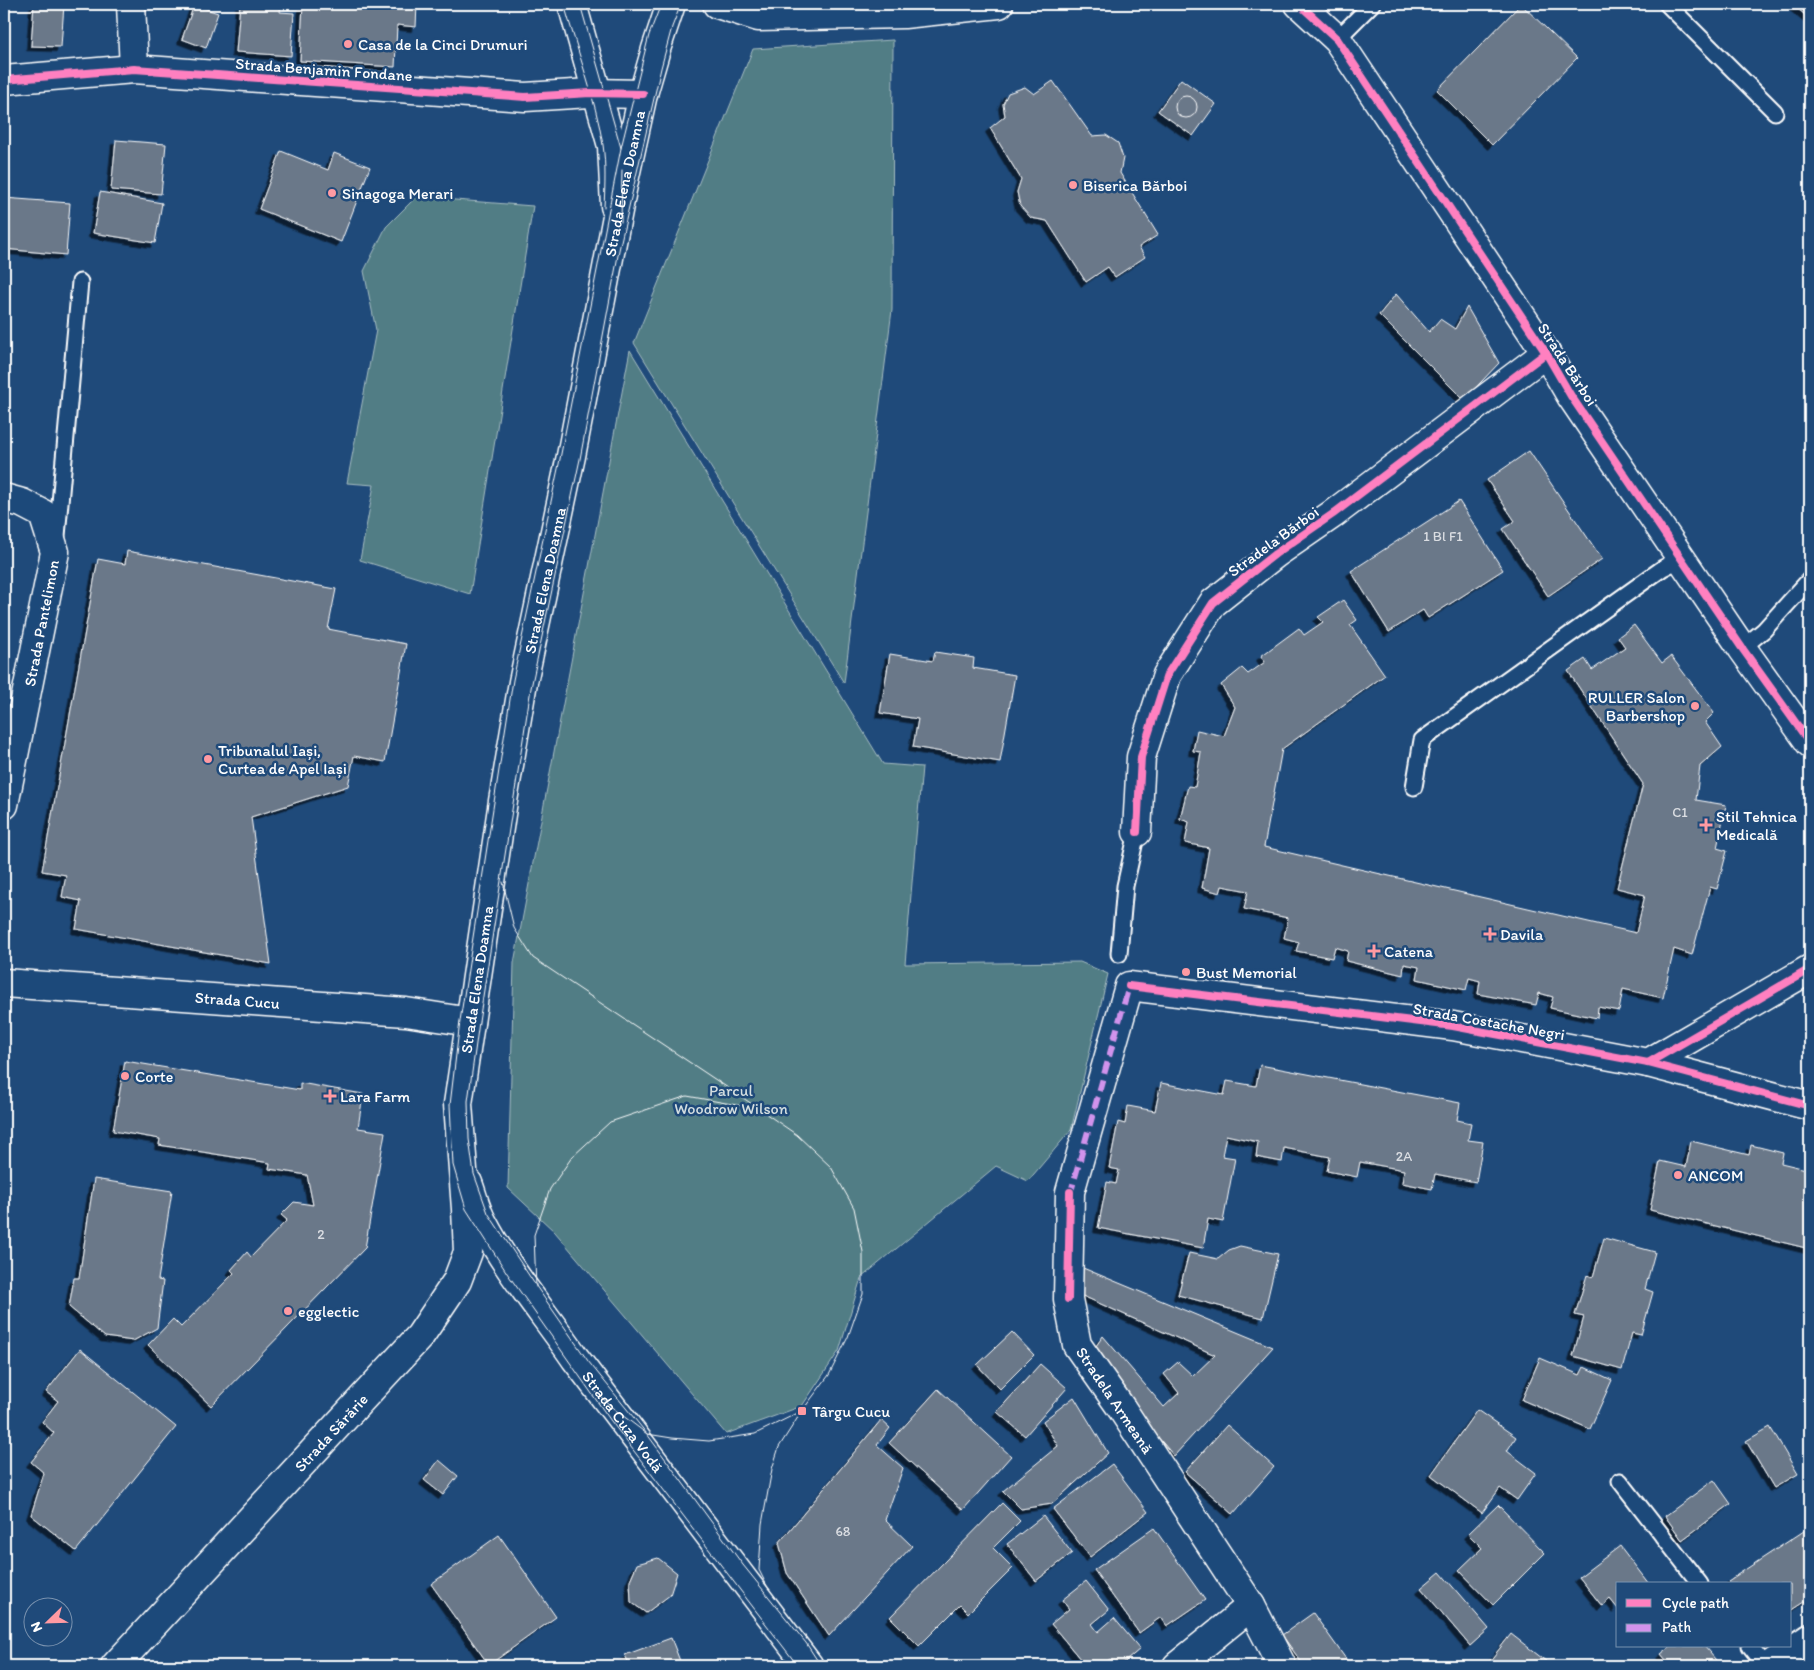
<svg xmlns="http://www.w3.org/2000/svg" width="1814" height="1670" font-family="Itim,sans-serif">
<defs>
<filter id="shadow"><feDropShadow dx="-4.5" dy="4.5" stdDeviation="0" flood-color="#0009"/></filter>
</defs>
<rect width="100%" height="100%" fill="#1f4a7a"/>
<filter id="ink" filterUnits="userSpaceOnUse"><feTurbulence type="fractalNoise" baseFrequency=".02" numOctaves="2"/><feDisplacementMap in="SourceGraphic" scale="10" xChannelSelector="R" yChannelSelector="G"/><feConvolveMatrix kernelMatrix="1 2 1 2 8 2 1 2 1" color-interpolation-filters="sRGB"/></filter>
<g filter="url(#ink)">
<g fill="#517d85" stroke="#a8bec2">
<polygon points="893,40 892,310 844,683 634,343 753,49"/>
<polygon points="416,197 533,206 470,594 360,560 374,485 347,483 376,330 364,271 386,227"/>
<polygon points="630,350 883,764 922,767 905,964 1080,962 1108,974 1071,1130 1028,1181 996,1166 861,1278 839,1351 802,1406 726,1434 555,1232 508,1188 514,963"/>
</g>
<g fill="#6b7889" stroke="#fff" filter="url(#shadow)">
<polygon points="34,4 64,4 61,47 31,46"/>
<polygon points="240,4 281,4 280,12 294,13 291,56 236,52"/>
<polygon points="303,4 417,4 416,27 397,25 395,67 300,61"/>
<polygon points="1521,4 1577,58 1492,145 1437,90"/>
<polygon points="1792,4 1810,4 1810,19"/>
<polygon points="194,5 218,13 206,48 182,39"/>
<polygon points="1181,79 1216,104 1193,136 1158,111"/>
<polygon points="1053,81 1092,136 1106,135 1118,143 1123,158 1120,173 1158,235 1139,247 1145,257 1115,277 1108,267 1086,282 1047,221 1031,218 1020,206 1017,192 1021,179 990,128 1005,116 1003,104 1008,93 1025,87 1034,94"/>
<circle cx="1186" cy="107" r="11"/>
<polygon points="116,140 166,144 161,194 111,190"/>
<polygon points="281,151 328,170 334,153 370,167 341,242 259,209"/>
<polygon points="100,192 162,203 155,243 93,233"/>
<polygon points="4,198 70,203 66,255 4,249"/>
<polygon points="4,264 8,264 4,306"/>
<polygon points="1396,294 1429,332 1440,319 1455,329 1467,307 1499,363 1464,400 1379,315"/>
<polygon points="1529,451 1602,559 1548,596 1503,529 1515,521 1487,480"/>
<polygon points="1459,501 1503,570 1428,618 1423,610 1389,632 1351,571"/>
<polygon points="127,551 336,589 328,629 406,644 385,762 354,756 348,786 251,817 271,964 76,929 81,901 62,897 66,875 42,871 98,559 125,564"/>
<polygon points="1343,600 1357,620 1350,625 1385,675 1282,749 1264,847 1636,933 1645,895 1617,888 1643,784 1568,671 1585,659 1592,670 1625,647 1618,637 1634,625 1662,663 1671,656 1714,713 1705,722 1722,747 1700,766 1696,800 1726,805 1717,848 1727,851 1717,889 1710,887 1692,955 1674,949 1663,998 1623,989 1619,1011 1598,1007 1597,1018 1550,1008 1553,997 1539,993 1536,1005 1478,994 1480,981 1469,978 1466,990 1417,979 1419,967 1404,964 1403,975 1346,961 1348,951 1335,947 1332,958 1296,951 1299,942 1284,938 1288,918 1244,909 1248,891 1222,886 1220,893 1202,888 1209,848 1185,843 1189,822 1180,819 1188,786 1195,787 1201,752 1193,751 1197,730 1224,736 1235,707 1221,685 1242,668 1248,674 1265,662 1261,656 1299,628 1304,635 1323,622 1318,617"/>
<polygon points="935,652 974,658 973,668 1015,675 1000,762 913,747 918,719 880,713 890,654 933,661"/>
<polygon points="125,1061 300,1090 300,1083 363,1094 358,1128 385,1132 365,1248 211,1406 148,1345 173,1319 181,1327 234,1273 231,1270 247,1252 251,1257 287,1220 281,1215 294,1202 313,1205 307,1175 269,1169 270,1163 159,1145 160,1139 113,1131"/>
<polygon points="1260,1065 1460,1103 1457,1120 1471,1123 1468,1140 1483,1142 1476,1182 1435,1174 1432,1189 1402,1183 1404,1170 1360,1162 1357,1177 1327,1171 1330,1157 1284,1148 1282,1162 1256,1157 1258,1142 1226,1135 1222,1156 1235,1158 1223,1222 1208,1219 1203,1248 1098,1228 1107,1182 1116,1184 1119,1170 1109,1168 1118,1122 1125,1124 1128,1106 1155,1111 1161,1083 1224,1095 1227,1081 1256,1086"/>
<polygon points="1691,1141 1749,1155 1751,1145 1783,1153 1781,1163 1810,1170 1810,1249 1650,1210 1660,1161 1686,1167"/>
<polygon points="94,1179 172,1191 158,1280 163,1281 157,1328 133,1341 105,1337 69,1307 74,1278 79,1278"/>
<polygon points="1604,1238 1655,1252 1645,1289 1653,1292 1641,1335 1632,1333 1622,1370 1573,1356 1584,1317 1575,1315 1587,1275 1593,1277"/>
<polygon points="1240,1246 1278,1254 1263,1318 1178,1295 1189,1253 1218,1259 1229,1250"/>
<polygon points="1083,1268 1273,1347 1174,1456 1089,1356 1103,1336 1164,1407 1179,1393 1164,1374 1178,1362 1193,1376 1215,1355 1076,1293"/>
<polygon points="1012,1332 1034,1355 1000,1389 977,1365"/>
<polygon points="80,1349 176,1427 76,1551 31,1515 44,1473 31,1462 54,1433 42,1422 58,1401 46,1392"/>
<polygon points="1540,1358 1580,1375 1584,1367 1612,1380 1590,1429 1522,1400"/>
<polygon points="1040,1364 1067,1388 1025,1436 997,1412"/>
<polygon points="938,1389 1011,1456 963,1510 889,1443"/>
<polygon points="1074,1397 1108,1453 1052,1504 1021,1509 1003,1491 1058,1446 1043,1421"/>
<polygon points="1477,1410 1516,1437 1507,1451 1536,1473 1517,1500 1500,1488 1482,1513 1431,1475"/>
<polygon points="881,1420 890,1428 877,1445 903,1468 885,1520 912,1546 829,1636 787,1573 779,1543"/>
<polygon points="1227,1425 1274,1467 1233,1514 1185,1472"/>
<polygon points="1770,1427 1798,1474 1774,1488 1746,1441"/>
<polygon points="439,1460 458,1476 443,1495 424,1480"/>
<polygon points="1112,1464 1148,1512 1090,1557 1053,1509"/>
<polygon points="1714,1480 1731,1504 1682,1540 1665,1516"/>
<polygon points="1002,1503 1020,1521 993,1548 1013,1568 968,1613 960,1605 919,1646 890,1617"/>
<polygon points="1498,1505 1545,1553 1493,1605 1459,1570 1482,1548 1468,1534"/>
<polygon points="1043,1516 1072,1553 1036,1581 1007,1544"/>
<polygon points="1810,1527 1810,1598 1790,1611 1790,1584 1731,1584 1728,1581"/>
<polygon points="1154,1528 1205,1600 1167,1626 1161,1617 1139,1633 1094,1570"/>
<polygon points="499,1535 556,1617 489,1665 431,1584"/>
<polygon points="1620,1546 1649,1584 1618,1584 1618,1609 1610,1599 1602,1606 1579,1577"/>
<polygon points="658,1558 677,1573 670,1595 646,1613 631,1602 630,1580 637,1564"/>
<polygon points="1440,1572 1489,1629 1470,1646 1421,1588"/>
<polygon points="1086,1581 1109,1610 1092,1624 1098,1632 1114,1618 1140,1649 1120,1666 1117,1666 1110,1659 1101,1666 1086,1666 1051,1624 1069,1609 1062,1600"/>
<polygon points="1313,1613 1351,1666 1304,1666 1282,1635"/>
<polygon points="1511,1634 1547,1662 1544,1666 1486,1666"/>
<polygon points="671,1638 682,1666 630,1666 625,1655"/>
<polygon points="1671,1646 1704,1646 1721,1666 1671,1666 1661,1654"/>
</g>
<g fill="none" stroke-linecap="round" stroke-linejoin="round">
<defs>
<g id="lane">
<polyline points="1667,4 1775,112"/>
<polyline points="1337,39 1372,4"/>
<polyline points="57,536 80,282"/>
<polyline points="1742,648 1764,630 1810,579"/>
<polyline points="1414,787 1422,740 1663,568 1681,559"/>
<polyline points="1119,954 1125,886 1137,832"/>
<polyline points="1620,1481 1700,1584"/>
<polyline points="1750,1646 1766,1666"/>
</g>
<g id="street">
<polyline points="131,4 134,69"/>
<polyline points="572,4 612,146 615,206"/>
<polyline points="4,80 134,69 525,97 590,93 643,94"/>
<polyline points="4,498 22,503 43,514 55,552 4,805"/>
<polyline points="1137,832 1141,757 1167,675 1213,603 1275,554 1333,514 1546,353"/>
<polyline points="1648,1063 1810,969"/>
<path id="s1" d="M468 1183C473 1196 476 1211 483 1223 508 1271 544 1313 575 1358L809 1666"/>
<polyline points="1177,1666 1251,1606"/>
<polyline points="1282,1666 1251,1606 1122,1409 1077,1345 1068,1299 1070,1192 1129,986 1453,1026 1648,1063 1810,1106"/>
</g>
<g id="secondary">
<polyline points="717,4 758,17 904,14 999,4"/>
<polyline points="1299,4 1337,39 1546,353 1571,396 1742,648 1810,743"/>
<path id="s2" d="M4 983 406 1012 470 1022"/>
<path id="s3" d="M115 1666 420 1336 457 1281 468 1252 466 1209 458 1104 503 801 523 682 571 456 622 190 643 94 656 49 671 4"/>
<polyline points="1769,1666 1810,1638"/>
</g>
</defs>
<use href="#lane" stroke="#fff" stroke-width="19"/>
<use href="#street" stroke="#fff" stroke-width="31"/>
<use href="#secondary" stroke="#fff" stroke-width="31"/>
<use href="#lane" stroke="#1f4a7a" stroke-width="15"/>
<use href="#street" stroke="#1f4a7a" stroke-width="28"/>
<use href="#secondary" stroke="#1f4a7a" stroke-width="28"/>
<g stroke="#fff" stroke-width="1">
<path d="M564 4C577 50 595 97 603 145 606 165 605 187 604 207"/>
<polyline points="580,4 621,148"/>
<polyline points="661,4 649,35 621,148 559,464 513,680 460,1021 450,1105 453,1165 466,1209 507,1273 611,1421 798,1666"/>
<polyline points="681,4 672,27 661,68 619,250 580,459 531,688 479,1022 468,1101 469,1139 474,1174 488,1213 536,1286 588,1361 647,1434 743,1565 806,1643 821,1666"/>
<polyline points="621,222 622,170"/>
<polyline points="503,882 514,928 533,958 755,1106"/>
<polyline points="536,1287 534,1235 550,1189 572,1157 610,1122 687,1096 759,1109 797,1135 831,1167 854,1208 863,1252 863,1294 848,1337 829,1375 802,1411 786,1436 779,1447 772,1469 762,1524 759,1570 768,1588"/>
<polyline points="596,1392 614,1409 647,1434 672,1438 709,1441 755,1434 802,1411"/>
</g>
<polyline stroke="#d193ec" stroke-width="6" stroke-dasharray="12 6" stroke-linecap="butt" points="1070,1195 1129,986 1132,986"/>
<defs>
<g id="cycleway">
<polyline points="1299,4 1337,39 1546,353 1571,396 1742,648 1810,743"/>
<polyline points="4,80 134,69 525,97 590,93 643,94"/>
<polyline points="1137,832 1141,757 1167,675 1213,603 1275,554 1333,514 1546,353"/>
<polyline points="1129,986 1453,1026 1648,1063 1810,1106"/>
<polyline points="1648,1063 1810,969"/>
<polyline points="1068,1299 1070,1192"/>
</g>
</defs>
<use href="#cycleway" stroke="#1f4a7a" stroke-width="11"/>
<use href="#cycleway" stroke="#ff80c0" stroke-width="8"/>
</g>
</g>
<g fill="#ff9aa2" stroke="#1f4a7a" stroke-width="2">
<circle cx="348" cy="44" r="5"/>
<circle cx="1073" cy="185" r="5"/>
<circle cx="332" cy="193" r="5"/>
<circle cx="1695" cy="706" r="5"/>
<circle cx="208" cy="759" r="5"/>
<path d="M1703.5 817.5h5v5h5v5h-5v5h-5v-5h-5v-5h5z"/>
<path d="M1487.5 926.5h5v5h5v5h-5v5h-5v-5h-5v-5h5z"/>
<path d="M1371.5 943.5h5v5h5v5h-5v5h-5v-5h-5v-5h5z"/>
<circle cx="1186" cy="972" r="5"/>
<circle cx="125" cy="1076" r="5"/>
<path d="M327.5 1088.5h5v5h5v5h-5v5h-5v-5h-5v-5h5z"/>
<circle cx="1678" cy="1175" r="5"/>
<circle cx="288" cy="1311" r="5"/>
<rect x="797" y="1406" width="10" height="10" rx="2.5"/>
</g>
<g text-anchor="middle" stroke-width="5" stroke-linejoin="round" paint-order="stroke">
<g font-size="14" fill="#dadde2">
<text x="1443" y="541">1 Bl F1</text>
<text x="1680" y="817">C1</text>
<text x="1404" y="1161">2A</text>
<text x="321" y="1239">2</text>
<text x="843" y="1536">68</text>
</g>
<g font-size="16" fill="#fff" stroke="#1f4a7a" text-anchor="start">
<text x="358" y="50">Casa de la Cinci Drumuri</text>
<text x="1083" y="191">Biserica Bărboi</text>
<text x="342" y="199">Sinagoga Merari</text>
<text x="1685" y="703" text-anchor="end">RULLER Salon<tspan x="1685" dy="18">Barbershop</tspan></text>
<text x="218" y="756">Tribunalul Iași,<tspan x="218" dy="18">Curtea de Apel Iași</tspan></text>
<text x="1716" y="822">Stil Tehnica<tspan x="1716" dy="18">Medicală</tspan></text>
<text x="1500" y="940">Davila</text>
<text x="1384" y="957">Catena</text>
<text x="1196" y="978">Bust Memorial</text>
<text x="135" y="1082">Corte</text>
<text x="340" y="1102">Lara Farm</text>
<text x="1688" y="1181">ANCOM</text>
<text x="298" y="1317">egglectic</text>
<text x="812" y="1417">Târgu Cucu</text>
</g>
<g font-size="16" fill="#fff" stroke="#1f4a7a">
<text transform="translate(324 69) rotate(4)" y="6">Strada Benjamin Fondane</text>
<text dy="6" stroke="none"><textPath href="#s3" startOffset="1631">Strada Elena Doamna</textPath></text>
<text transform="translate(1568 364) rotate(57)" y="6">Strada Bărboi</text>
<text transform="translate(1273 541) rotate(-36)" y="6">Stradela Bărboi</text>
<text dy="6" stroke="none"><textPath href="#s3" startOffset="1226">Strada Elena Doamna</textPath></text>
<text transform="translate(41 623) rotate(-79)" y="6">Strada Pantelimon</text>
<text dy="6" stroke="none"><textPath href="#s3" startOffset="821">Strada Elena Doamna</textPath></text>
<text dy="6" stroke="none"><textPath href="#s2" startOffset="234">Strada Cucu</textPath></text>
<text transform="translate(1489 1021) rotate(10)" y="6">Strada Costache Negri</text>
<text transform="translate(1115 1400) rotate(56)" y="6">Stradela Armeană</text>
<text dy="6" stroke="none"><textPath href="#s1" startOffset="286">Strada Cuza Vodă</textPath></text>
<text dy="6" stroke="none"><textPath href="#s3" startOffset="318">Strada Sărărie</textPath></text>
</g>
<g font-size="16" fill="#d4dee0" stroke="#1f4a7a">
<text x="731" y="1096">Parcul<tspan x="731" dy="18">Woodrow Wilson</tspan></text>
</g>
</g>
<rect width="1814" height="1670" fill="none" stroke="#1f4a7a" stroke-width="20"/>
<rect x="10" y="10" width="1794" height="1650" fill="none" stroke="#fff" stroke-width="2" filter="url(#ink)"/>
<rect x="1616" y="1582" width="175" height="65" fill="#1f4a7a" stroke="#7992af"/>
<rect x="1626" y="1599" width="25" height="8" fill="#ff80c0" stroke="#7992af"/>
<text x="1662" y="1608" font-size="15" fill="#ffffff">Cycle path</text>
<rect x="1626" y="1624" width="25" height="8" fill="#d193ec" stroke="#7992af"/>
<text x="1662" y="1632" font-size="15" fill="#ffffff">Path</text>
<g transform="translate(48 1622) rotate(247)"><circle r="24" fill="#1f4a7a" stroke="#7992af"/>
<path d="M0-4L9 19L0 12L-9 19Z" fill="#ff9aa2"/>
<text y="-8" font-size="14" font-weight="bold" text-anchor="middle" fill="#ffffff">N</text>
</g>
</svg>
